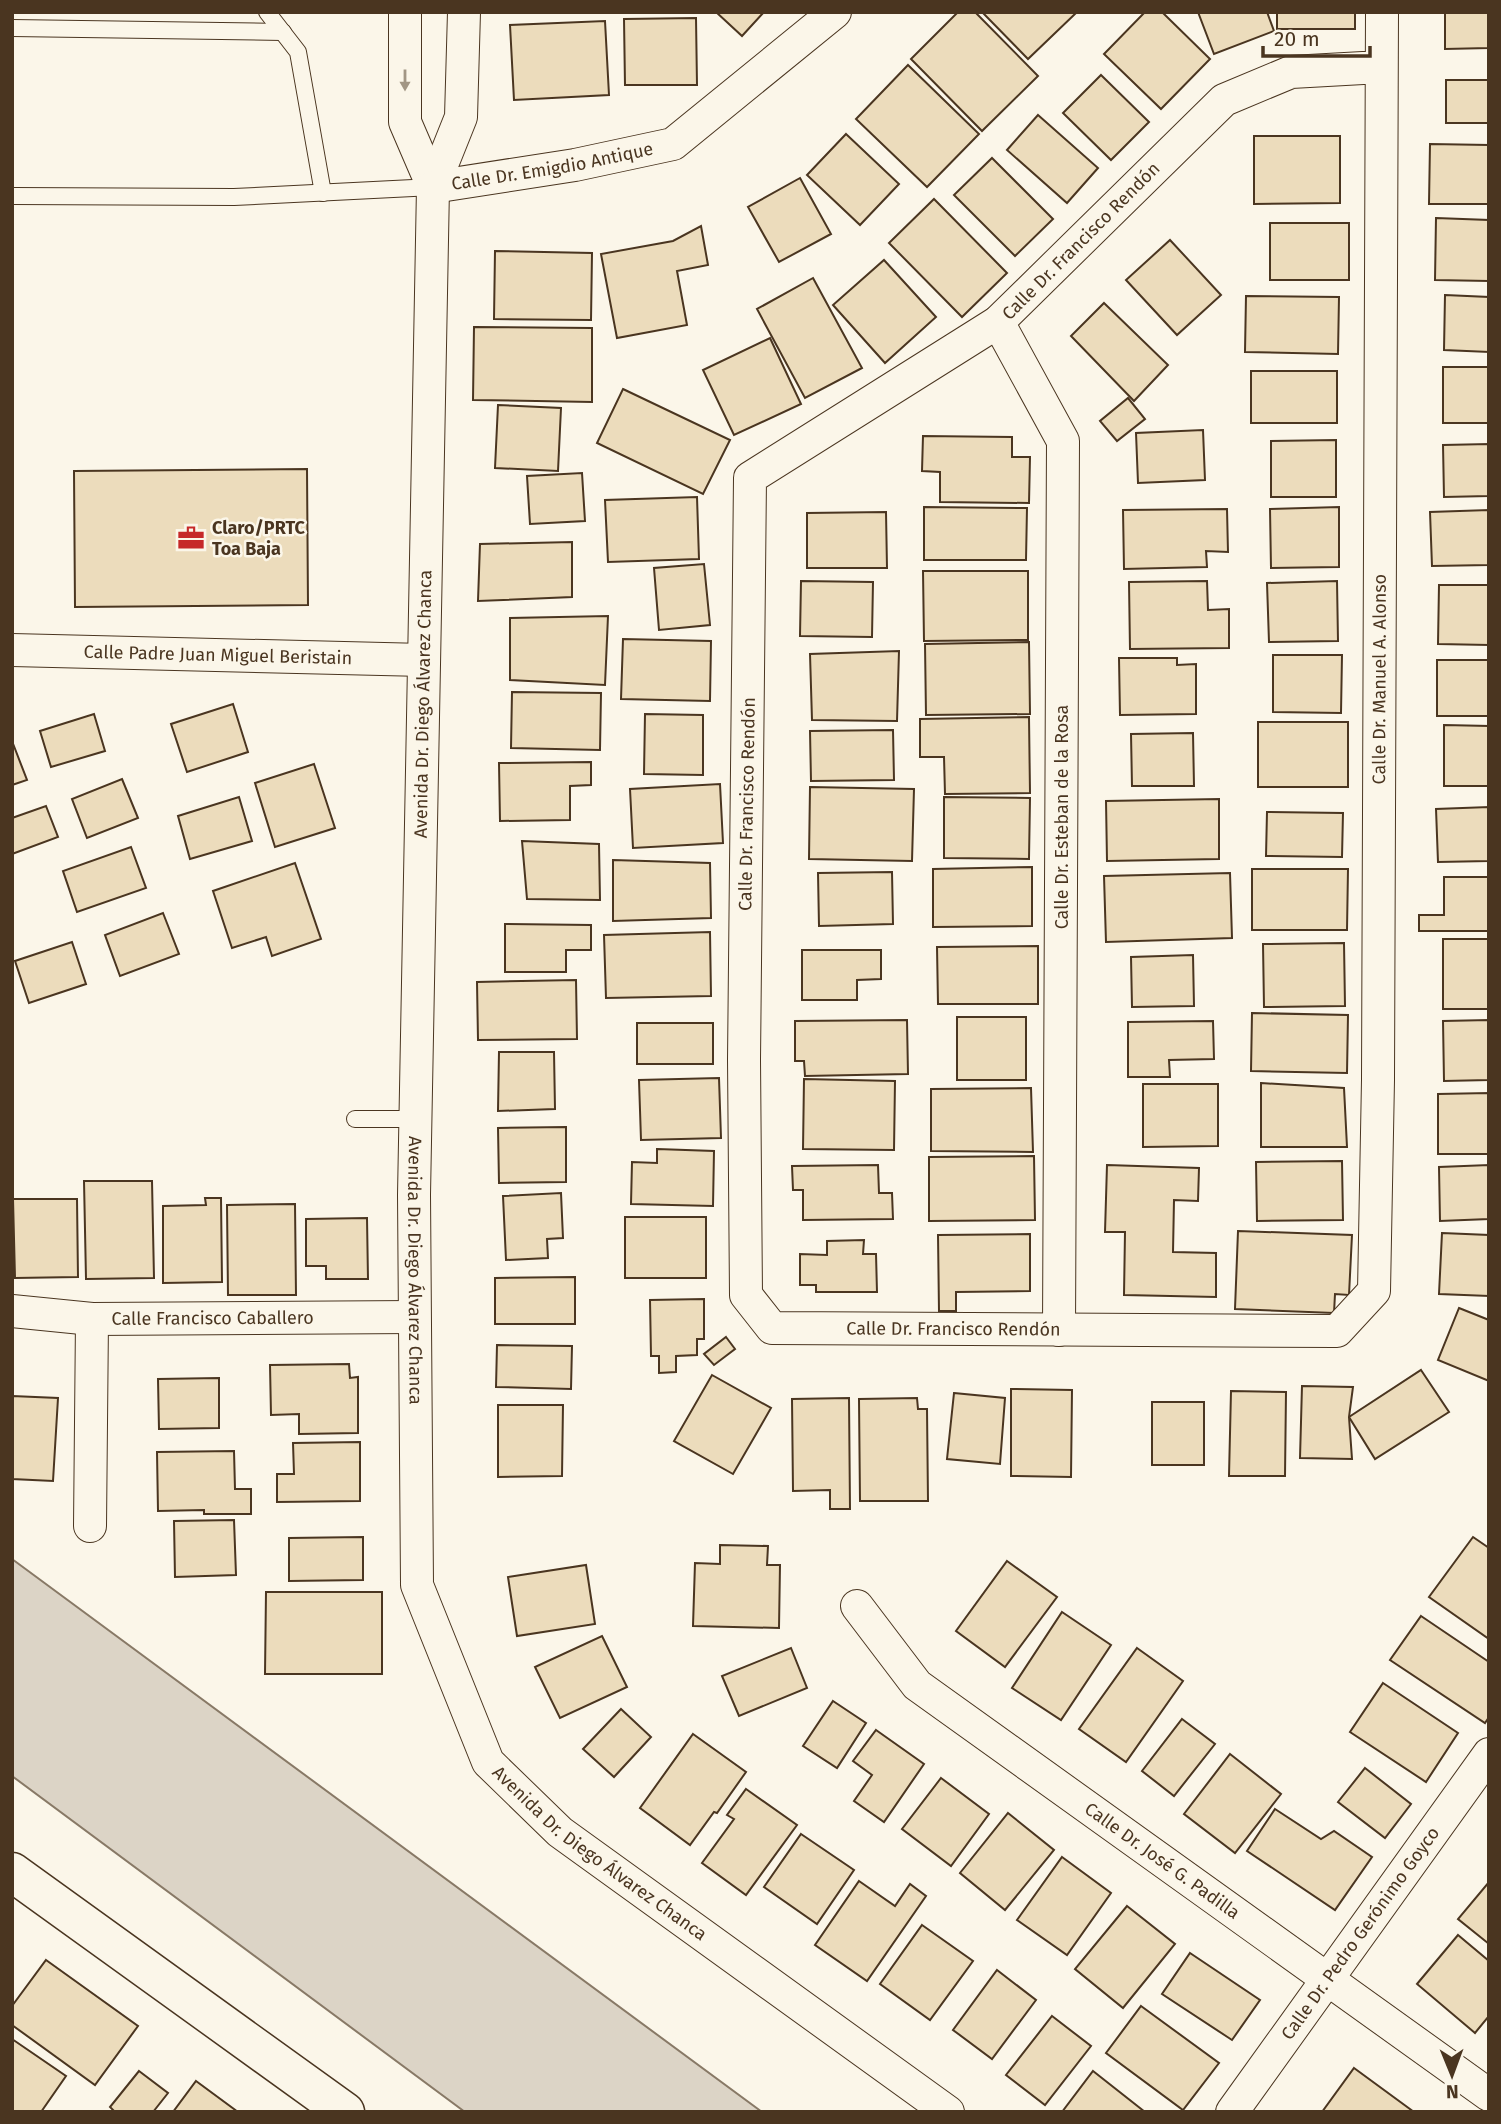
<svg xmlns="http://www.w3.org/2000/svg" width="1501" height="2124" font-family="'Fira Sans',sans-serif">
<rect width="100%" height="100%" fill="#fbf6e9"/>
<polygon fill="#dcd4c6" stroke="#887966" stroke-width="2" points="12,1559 762,2112 465,2112 12,1776"/>
<g fill="#ecdcbc" stroke="#4a3520" stroke-width="2">
<polygon points="716,12 764,12 742,36"/>
<polygon points="958,12 975,12 1038,76 982,131 911,59"/>
<polygon points="982,12 1075,12 1076,13 1028,59"/>
<polygon points="1145,12 1162,12 1210,59 1161,109 1104,54"/>
<polygon points="1198,12 1267,12 1274,31 1214,54"/>
<rect x="1277" y="12" width="78" height="17"/>
<polygon points="1445,12 1489,12 1489,48 1445,49"/>
<polygon points="696,18 697,85 625,85 624,19"/>
<polygon points="605,21 609,95 514,100 510,25"/>
<polygon points="908,65 979,134 927,187 856,119"/>
<polygon points="1101,75 1149,122 1111,160 1063,113"/>
<rect x="1446" y="80" width="43" height="43"/>
<polygon points="1038,115 1098,168 1067,203 1007,150"/>
<polygon points="846,134 899,184 860,225 807,175"/>
<polygon points="1254,136 1340,136 1340,203 1254,204"/>
<polygon points="1430,144 1489,145 1489,204 1429,204"/>
<polygon points="992,158 1053,219 1015,256 954,195"/>
<polygon points="800,178 831,234 779,262 748,207"/>
<polygon points="934,199 1007,273 962,317 889,243"/>
<polygon points="1436,218 1489,220 1489,281 1435,280"/>
<rect x="1270" y="223" width="79" height="57"/>
<polygon points="701,226 708,265 677,271 687,325 617,338 601,254 673,241"/>
<polygon points="1170,240 1221,295 1177,335 1126,280"/>
<polygon points="495,251 592,253 591,320 494,319"/>
<polygon points="884,260 936,317 885,363 833,305"/>
<polygon points="813,278 862,368 805,398 757,309"/>
<polygon points="1445,295 1489,297 1489,352 1444,350"/>
<polygon points="1246,296 1339,297 1338,354 1245,352"/>
<polygon points="1104,303 1168,365 1134,401 1071,336"/>
<polygon points="474,327 592,328 592,402 473,400"/>
<polygon points="770,338 801,404 734,435 703,370"/>
<rect x="1443" y="367" width="46" height="56"/>
<rect x="1251" y="371" width="86" height="52"/>
<polygon points="623,389 730,440 703,494 597,443"/>
<polygon points="1128,398 1145,419 1117,441 1100,421"/>
<polygon points="498,405 561,408 558,471 495,468"/>
<polygon points="1203,430 1205,480 1138,483 1136,433"/>
<polygon points="923,436 1012,437 1012,457 1030,457 1029,503 940,502 940,472 922,471"/>
<polygon points="1336,440 1336,497 1271,497 1271,441"/>
<polygon points="1489,444 1489,496 1444,497 1443,445"/>
<polygon points="307,469 308,605 75,607 74,471"/>
<polygon points="582,473 585,521 530,524 527,476"/>
<polygon points="697,497 699,559 608,562 605,500"/>
<polygon points="924,507 1027,508 1026,560 924,560"/>
<polygon points="1339,507 1339,567 1271,568 1270,509"/>
<polygon points="1227,509 1228,552 1206,551 1207,567 1124,569 1123,510"/>
<polygon points="1489,510 1489,565 1432,566 1430,512"/>
<polygon points="886,512 887,568 807,568 807,513"/>
<polygon points="572,542 572,597 478,601 480,544"/>
<polygon points="704,564 710,625 659,630 654,568"/>
<polygon points="923,571 1028,571 1028,640 924,641"/>
<polygon points="801,581 873,582 872,637 800,636"/>
<polygon points="1207,581 1208,610 1229,609 1229,648 1130,649 1129,582"/>
<polygon points="1337,581 1338,641 1269,642 1267,583"/>
<polygon points="1439,585 1489,585 1489,645 1438,644"/>
<polygon points="608,616 605,685 510,680 510,618"/>
<polygon points="623,639 711,641 710,701 621,699"/>
<polygon points="1029,642 1030,714 926,715 925,644"/>
<polygon points="899,651 897,721 812,720 810,654"/>
<polygon points="1273,655 1342,655 1341,713 1273,712"/>
<polygon points="1119,658 1177,658 1177,665 1196,664 1196,714 1120,715"/>
<rect x="1437" y="660" width="52" height="56"/>
<polygon points="512,692 601,693 600,750 511,748"/>
<polygon points="233,704 248,752 187,772 171,724"/>
<polygon points="94,714 105,751 51,767 40,731"/>
<polygon points="645,714 703,715 703,775 644,774"/>
<polygon points="1029,717 1030,793 945,794 944,757 920,757 920,719"/>
<rect x="1258" y="722" width="90" height="65"/>
<polygon points="1444,725 1489,726 1489,786 1444,786"/>
<polygon points="893,730 894,780 811,781 810,731"/>
<polygon points="1193,733 1194,786 1132,786 1131,734"/>
<polygon points="12,741 27,780 12,785"/>
<polygon points="591,762 591,785 570,786 570,820 500,821 499,763"/>
<polygon points="314,764 335,828 275,847 255,783"/>
<polygon points="122,779 138,818 87,838 72,799"/>
<polygon points="720,784 723,843 633,848 630,789"/>
<polygon points="810,787 914,789 912,861 809,859"/>
<polygon points="239,797 252,841 190,859 178,816"/>
<polygon points="944,797 1030,798 1029,859 944,858"/>
<polygon points="1219,799 1219,859 1107,861 1106,801"/>
<polygon points="46,806 58,837 12,854 12,818"/>
<polygon points="1489,807 1489,861 1438,862 1436,809"/>
<polygon points="1267,812 1343,813 1342,857 1266,856"/>
<polygon points="522,841 599,844 600,900 527,899"/>
<polygon points="131,847 146,888 77,912 63,871"/>
<polygon points="613,860 710,863 711,918 613,921"/>
<polygon points="295,863 321,939 272,956 266,937 232,948 213,891"/>
<polygon points="1032,867 1032,926 933,927 933,869"/>
<polygon points="1252,869 1348,869 1347,930 1252,930"/>
<polygon points="892,872 893,924 819,926 818,873"/>
<polygon points="1230,873 1232,938 1106,942 1104,876"/>
<polygon points="1444,877 1489,877 1489,931 1419,931 1419,915 1444,915"/>
<polygon points="163,913 179,954 120,976 105,935"/>
<polygon points="505,924 591,925 591,950 566,950 566,972 505,972"/>
<polygon points="710,932 711,996 606,998 604,935"/>
<rect x="1443" y="939" width="46" height="70"/>
<polygon points="72,942 86,984 29,1003 15,961"/>
<polygon points="1344,943 1345,1006 1264,1007 1263,944"/>
<polygon points="1038,946 1038,1004 938,1004 937,947"/>
<polygon points="802,950 881,950 881,979 857,980 857,1000 802,1000"/>
<polygon points="1193,955 1194,1006 1132,1007 1131,957"/>
<polygon points="576,980 577,1039 478,1040 477,982"/>
<polygon points="1252,1013 1348,1015 1347,1073 1251,1071"/>
<rect x="957" y="1017" width="69" height="63"/>
<polygon points="907,1020 908,1074 805,1076 804,1061 795,1061 795,1021"/>
<polygon points="1489,1020 1489,1080 1444,1081 1443,1021"/>
<polygon points="1213,1021 1214,1059 1169,1060 1170,1077 1128,1077 1128,1022"/>
<rect x="637" y="1023" width="76" height="41"/>
<polygon points="499,1052 554,1052 555,1109 498,1111"/>
<polygon points="719,1078 721,1138 641,1140 639,1080"/>
<polygon points="804,1079 895,1081 894,1150 803,1149"/>
<polygon points="1261,1083 1344,1088 1347,1147 1261,1147"/>
<polygon points="1143,1084 1218,1084 1218,1146 1143,1147"/>
<polygon points="1031,1088 1033,1152 931,1151 931,1089"/>
<polygon points="1489,1093 1489,1154 1438,1154 1438,1094"/>
<polygon points="566,1127 566,1182 499,1183 498,1128"/>
<polygon points="657,1149 714,1151 713,1206 631,1204 632,1162 657,1163"/>
<polygon points="1034,1156 1035,1220 929,1221 929,1157"/>
<polygon points="1342,1161 1343,1220 1257,1221 1256,1162"/>
<polygon points="878,1165 879,1193 892,1193 893,1219 803,1220 803,1190 793,1190 792,1166"/>
<polygon points="1107,1165 1199,1168 1198,1201 1174,1200 1173,1252 1216,1253 1216,1297 1124,1295 1125,1232 1105,1232"/>
<polygon points="1489,1165 1489,1219 1440,1221 1439,1167"/>
<polygon points="84,1181 152,1181 154,1278 86,1279"/>
<polygon points="561,1193 563,1238 547,1239 548,1258 506,1260 503,1196"/>
<polygon points="205,1198 221,1198 222,1282 163,1283 163,1206 206,1205"/>
<polygon points="13,1199 77,1199 78,1277 15,1278"/>
<polygon points="295,1204 296,1295 228,1295 227,1205"/>
<rect x="625" y="1217" width="81" height="61"/>
<polygon points="367,1218 368,1279 326,1279 326,1266 306,1266 306,1219"/>
<polygon points="1238,1231 1352,1235 1349,1295 1335,1294 1334,1313 1235,1309"/>
<polygon points="1442,1233 1489,1235 1489,1296 1439,1294"/>
<polygon points="1030,1234 1030,1291 956,1292 956,1311 939,1311 938,1235"/>
<polygon points="864,1240 863,1254 876,1254 877,1292 816,1292 816,1285 800,1285 800,1254 827,1255 827,1241"/>
<polygon points="575,1277 575,1324 495,1324 495,1278"/>
<polygon points="704,1299 704,1339 697,1339 697,1355 676,1356 676,1372 659,1373 659,1356 651,1356 650,1300"/>
<polygon points="1459,1308 1489,1320 1489,1381 1438,1360"/>
<polygon points="726,1337 735,1349 714,1365 704,1354"/>
<polygon points="497,1345 572,1346 571,1389 496,1387"/>
<polygon points="349,1364 350,1378 358,1377 358,1433 299,1434 299,1414 271,1415 270,1365"/>
<polygon points="1421,1370 1449,1412 1375,1459 1349,1417"/>
<polygon points="712,1375 771,1408 733,1474 674,1441"/>
<polygon points="219,1378 219,1428 159,1429 158,1379"/>
<polygon points="1302,1386 1353,1387 1349,1417 1352,1459 1300,1458"/>
<polygon points="1011,1389 1072,1390 1071,1477 1011,1476"/>
<polygon points="1231,1391 1286,1392 1285,1476 1229,1476"/>
<polygon points="954,1393 1005,1398 1000,1464 947,1459"/>
<polygon points="12,1396 58,1398 53,1481 12,1479"/>
<polygon points="849,1398 850,1509 830,1509 830,1490 793,1491 792,1399"/>
<polygon points="917,1398 918,1409 927,1409 928,1501 860,1501 859,1399"/>
<rect x="1152" y="1402" width="52" height="63"/>
<polygon points="498,1405 563,1405 562,1476 498,1477"/>
<polygon points="360,1442 360,1501 277,1502 277,1474 294,1474 293,1443"/>
<polygon points="234,1451 235,1489 251,1489 251,1514 204,1514 204,1510 158,1511 157,1452"/>
<polygon points="234,1520 236,1575 175,1577 174,1521"/>
<polygon points="363,1537 363,1580 289,1581 289,1538"/>
<polygon points="1473,1537 1489,1548 1489,1639 1429,1597"/>
<polygon points="720,1545 768,1546 767,1565 780,1565 779,1628 693,1626 695,1563 720,1564"/>
<polygon points="1007,1561 1057,1597 1005,1667 956,1631"/>
<polygon points="586,1565 595,1624 517,1636 508,1577"/>
<polygon points="266,1592 382,1592 382,1674 265,1674"/>
<polygon points="1062,1612 1111,1645 1061,1720 1012,1688"/>
<polygon points="1421,1616 1489,1662 1489,1717 1485,1723 1390,1660"/>
<polygon points="602,1636 627,1687 560,1718 535,1667"/>
<polygon points="791,1648 807,1688 739,1716 722,1676"/>
<polygon points="1137,1648 1183,1681 1126,1762 1079,1729"/>
<polygon points="1383,1683 1458,1733 1426,1782 1350,1732"/>
<polygon points="833,1701 866,1723 837,1768 803,1746"/>
<polygon points="621,1709 651,1737 614,1777 583,1749"/>
<polygon points="1182,1719 1215,1744 1174,1796 1142,1771"/>
<polygon points="876,1730 924,1764 884,1822 854,1801 872,1775 853,1761"/>
<polygon points="693,1734 746,1772 717,1813 714,1812 690,1845 640,1808"/>
<polygon points="1230,1754 1281,1794 1235,1853 1184,1814"/>
<polygon points="1365,1768 1411,1804 1385,1838 1338,1802"/>
<polygon points="941,1778 989,1814 951,1866 902,1829"/>
<polygon points="746,1789 797,1825 746,1895 702,1863 734,1819 727,1815"/>
<polygon points="1275,1809 1321,1839 1334,1831 1372,1857 1335,1910 1247,1851"/>
<polygon points="1008,1813 1054,1850 1005,1910 960,1873"/>
<polygon points="801,1834 854,1870 817,1924 764,1887"/>
<polygon points="1062,1857 1111,1893 1067,1955 1017,1920"/>
<polygon points="859,1881 895,1906 910,1884 926,1896 867,1981 815,1945"/>
<polygon points="1489,1882 1489,1944 1458,1919"/>
<polygon points="1127,1906 1175,1944 1123,2008 1075,1969"/>
<polygon points="922,1925 973,1961 930,2020 880,1984"/>
<polygon points="1458,1935 1489,1961 1489,2016 1475,2033 1417,1984"/>
<polygon points="1190,1953 1260,2000 1232,2040 1162,1994"/>
<polygon points="46,1960 138,2026 95,2085 12,2025 12,2006"/>
<polygon points="997,1970 1036,2000 992,2059 953,2030"/>
<polygon points="1141,2006 1219,2063 1183,2110 1106,2053"/>
<polygon points="1052,2016 1091,2046 1045,2105 1006,2075"/>
<polygon points="12,2039 66,2076 41,2112 12,2112"/>
<polygon points="1354,2068 1414,2112 1322,2112"/>
<polygon points="139,2071 168,2093 153,2112 115,2112 110,2107"/>
<polygon points="1093,2071 1145,2112 1062,2112"/>
<polygon points="196,2081 238,2112 173,2112"/>
</g>
<g fill="none" stroke-linecap="round" stroke-linejoin="round">
<defs>
<g id="service">
<polyline points="267,12 298,52 323,193"/>
<polyline points="12,28 283,32"/>
<polyline points="12,196 234,197 433,187"/>
<polyline points="355,1119 415,1119"/>
</g>
<g id="minor">
<polyline points="405,12 405,122 433,187"/>
<path id="s1" d="M464 12 461 117 433 187 414 1195 417 1585 488 1762 560 1832 948 2112"/>
<path id="s2" d="M1381 67 1291 72 1224 100 998 322 750 478 744 1060 746 1295 772 1328 1337 1331 1374 1291 1378 1080 1382 12"/>
<path id="s3" d="M433 187 575 165 673 144 835 12"/>
<polyline points="998,322 1063,441 1059,1330"/>
<path id="s4" d="M12 650 424 660"/>
<path id="s5" d="M12 1311 92 1319 414 1317"/>
<polyline points="90,1526 92,1319"/>
<path id="s6" d="M857 1606 917 1685 1489 2095"/>
<path id="s7" d="M1232 2112 1489 1754"/>
</g>
<polyline id="tertiary" points="12,1872 345,2112"/>
</defs>
<use href="#service" stroke="#4a3520" stroke-width="18"/>
<use href="#minor" stroke="#4a3520" stroke-width="34"/>
<use href="#tertiary" stroke="#4a3520" stroke-width="41"/>
<use href="#service" stroke="#fbf6e9" stroke-width="16"/>
<use href="#minor" stroke="#fbf6e9" stroke-width="32"/>
<use href="#tertiary" stroke="#fbf6e9" stroke-width="38"/>
</g>
<defs><path id="oneway-solid" d="M-6-.8H1V-3.2L6.5 0L1 3.2V.8H-6Z" transform="scale(1.75)"/></defs>
<use fill="#a29684" href="#oneway-solid" transform="translate(405 80) rotate(90)"/>
<defs>
<symbol id="office-bare" viewBox="-9 -9 18 18"><path d="M-6-3h4V-5.5h4V-3h4V5H-6ZM-1-4.5V-3h2v-1.5ZM-6 0V1H6V0Z" fill="#c62828" stroke="#fbf6e9" stroke-width="2.5" paint-order="stroke"/></symbol>
</defs>
<g fill-rule="evenodd">
<use href="#office-bare" x="172" y="519" width="38" height="38"/>
</g>
<g text-anchor="middle" stroke-width="5" stroke-linejoin="round" paint-order="stroke">
<g font-size="18" fill="#4a3520" stroke="#fbf6e9">
<text dy="6" stroke="none"><textPath href="#s3" startOffset="121">Calle Dr. Emigdio Antique</textPath></text>
<text transform="translate(1081 241) rotate(-45)" y="6">Calle Dr. Francisco Rendón</text>
<text dy="6" stroke="none"><textPath href="#s4" startOffset="206">Calle Padre Juan Miguel Beristain</textPath></text>
<text dy="6" stroke="none"><textPath href="#s2" startOffset="2863">Calle Dr. Manuel A. Alonso</textPath></text>
<text transform="translate(423 704) rotate(-89)" y="6">Avenida Dr. Diego Álvarez Chanca</text>
<text transform="translate(747 804) rotate(-89)" y="6">Calle Dr. Francisco Rendón</text>
<text transform="translate(1062 817) rotate(-90)" y="6">Calle Dr. Esteban de la Rosa</text>
<text dy="6" stroke="none"><textPath href="#s1" startOffset="1264">Avenida Dr. Diego Álvarez Chanca</textPath></text>
<text dy="6" stroke="none"><textPath href="#s5" startOffset="201">Calle Francisco Caballero</textPath></text>
<text dy="6" stroke="none"><textPath href="#s2" startOffset="1813">Calle Dr. Francisco Rendón</textPath></text>
<text dy="6" stroke="none"><textPath href="#s1" startOffset="1914">Avenida Dr. Diego Álvarez Chanca</textPath></text>
<text dy="6" stroke="none"><textPath href="#s6" startOffset="401">Calle Dr. José G. Padilla</textPath></text>
<text dy="6" stroke="none"><textPath href="#s7" startOffset="220">Calle Dr. Pedro Gerónimo Goyco</textPath></text>
</g>
<g font-size="18" font-weight="bold" fill="#4a3520" stroke="#fbf6e9" text-anchor="start">
<text x="212" y="534">Claro/PRTC<tspan x="212" dy="21">Toa Baja</tspan></text>
</g>
</g>
<rect width="1501" height="2124" fill="none" stroke="#4a3520" stroke-width="28"/>
<g transform="translate(1452 2075) rotate(179)" stroke="#fbf6e9" stroke-width="5" paint-order="stroke">
<path d="M0-5L12 26L0 18L-12 26Z" fill="#4a3520"/>
<text y="-10" font-size="19" font-weight="bold" text-anchor="middle" fill="#4a3520">N</text>
</g>
<path d="M1263 46v10h107v-10" fill="none" stroke="#4a3520" stroke-width="3.5"/>
<text x="1274" y="46" font-size="21" fill="#4a3520" stroke="#fbf6e9" stroke-width="5" paint-order="stroke">20 m</text>
</svg>
